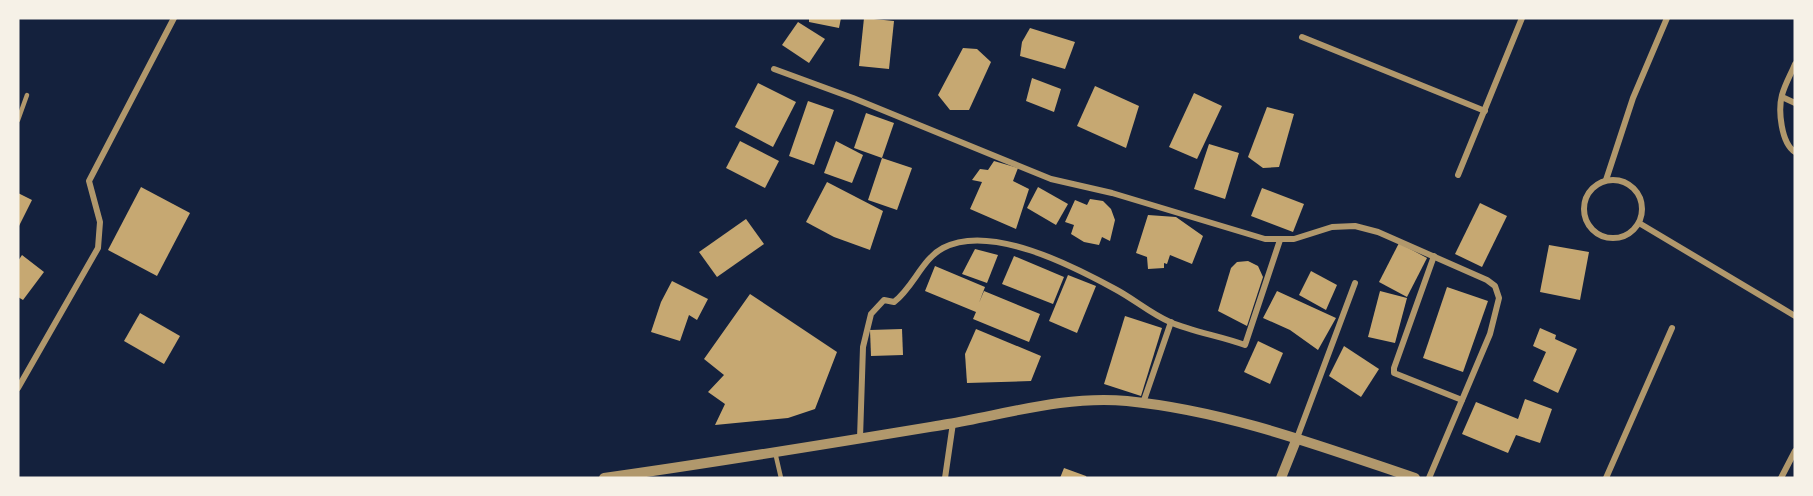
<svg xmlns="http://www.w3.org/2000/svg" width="1813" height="496" font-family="'DM Sans',sans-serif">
<rect width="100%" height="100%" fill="#14213d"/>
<g fill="#c6a872">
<polygon points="809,18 841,18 839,28 809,22"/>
<polygon points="864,18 894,21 889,69 859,66"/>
<polygon points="798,22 825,39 809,63 782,45"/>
<polygon points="1030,28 1075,42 1065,69 1020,56 1022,42"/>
<polygon points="963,48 977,49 991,62 969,110 950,110 938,95"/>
<polygon points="1032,78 1061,89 1054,112 1026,101"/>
<polygon points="758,83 796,102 773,147 735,127"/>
<polygon points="1095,86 1139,106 1126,148 1077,126"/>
<polygon points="1194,93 1222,106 1197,159 1169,147"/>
<polygon points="808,101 834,110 814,165 789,156"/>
<polygon points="1267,107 1294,114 1279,167 1263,168 1248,157"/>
<polygon points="866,113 894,123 882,158 854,148"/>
<polygon points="740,141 779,161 765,188 726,168"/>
<polygon points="836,141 863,155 852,183 824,173"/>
<polygon points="1209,144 1239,153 1225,199 1194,189"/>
<polygon points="882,158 912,168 897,210 868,200"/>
<polygon points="994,161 1018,168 1013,181 1029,189 1016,229 970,209 982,182 972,180 980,169 988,170"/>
<polygon points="827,182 883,211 870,250 834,237 806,222"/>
<polygon points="141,187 190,213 157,276 108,250"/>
<polygon points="1038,187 1068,204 1056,225 1027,208"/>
<polygon points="1262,188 1304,204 1293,232 1251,216"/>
<polygon points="18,193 32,200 18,228"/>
<polygon points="1090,199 1103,201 1111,209 1115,220 1110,241 1102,237 1099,245 1084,242 1071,234 1074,225 1065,222 1075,200 1087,205"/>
<polygon points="1480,203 1507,216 1482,267 1455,254"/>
<polygon points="1148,215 1176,217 1203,236 1192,264 1170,255 1167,264 1164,263 1164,268 1148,269 1147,257 1136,253"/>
<polygon points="746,219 764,244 717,277 699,252"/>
<polygon points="1399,243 1427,258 1407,297 1379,282"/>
<polygon points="1549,245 1589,252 1580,300 1540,292"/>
<polygon points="975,249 998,255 987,283 962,274"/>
<polygon points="22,255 44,272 23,300 18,297 18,261"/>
<polygon points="1014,256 1064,277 1053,304 1002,284"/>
<polygon points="1248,261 1258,266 1263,277 1247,326 1218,311 1231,268 1237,262"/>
<polygon points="935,266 985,287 979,303 984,291 1040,314 1029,342 973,319 976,312 925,291"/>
<polygon points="1311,271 1337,285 1326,310 1299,295"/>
<polygon points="1068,275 1096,286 1077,333 1049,321"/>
<polygon points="672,281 708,299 697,320 689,315 680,341 651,332 661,302"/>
<polygon points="1447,287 1488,301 1463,372 1423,358"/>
<polygon points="1277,291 1336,318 1318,350 1290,330 1263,318"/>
<polygon points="1380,291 1407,298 1395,343 1368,337"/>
<polygon points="750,294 837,352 815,409 788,418 715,425 725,404 708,392 724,375 704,359"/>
<polygon points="140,313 180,336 164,364 124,341"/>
<polygon points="1125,316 1162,328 1141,396 1104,384"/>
<polygon points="1540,328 1556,335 1555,339 1577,349 1558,393 1533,381 1546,352 1533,346"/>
<polygon points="902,329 903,355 871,356 870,330"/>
<polygon points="976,329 1041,356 1031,381 967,383 965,354"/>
<polygon points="1258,341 1283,353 1270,384 1244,372"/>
<polygon points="1344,346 1379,369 1361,397 1329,376"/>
<polygon points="1525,399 1552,409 1540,443 1516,435 1508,453 1462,434 1476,402 1518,419"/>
<polygon points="1064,468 1086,476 1087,478 1060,478"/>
</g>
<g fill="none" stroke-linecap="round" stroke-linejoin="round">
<g stroke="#b1986c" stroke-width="4.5">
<polyline points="18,120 27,95"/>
<polyline points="775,452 781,478"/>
</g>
<g stroke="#b1986c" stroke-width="6">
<polyline points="1302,37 1485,111"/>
<path d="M1795 64C1791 74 1785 84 1782 95 1778 110 1781 143 1795 152"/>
<polyline points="774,69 853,98 1051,179 1112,193 1265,239 1294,239 1332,227 1355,226 1378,232 1487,280 1495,286 1499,298 1490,334 1429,478"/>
<polyline points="1782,97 1795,103"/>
<polyline points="1458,175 1522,18"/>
<polyline points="1606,180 1633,98 1667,18"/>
<circle cx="1613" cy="209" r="29"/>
<polyline points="1639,223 1795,316"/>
<polyline points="1434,256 1394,368 1394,373 1462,400"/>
<polyline points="18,388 98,248 100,222 89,181 174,18"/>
<polyline points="1143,403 1171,322"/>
<path d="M860 438 863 347 871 314 884 300 894 302C913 288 922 259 943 248 990 223 1073 266 1115 289 1134 299 1151 314 1170 322 1193 332 1221 336 1245 345L1280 240"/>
<polyline points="1297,438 1355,283"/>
<polyline points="945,478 953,423"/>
<polyline points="1606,478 1672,328"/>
<polyline points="1781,478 1795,451"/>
</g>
<g stroke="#b1986c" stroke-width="10">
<path d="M604 478C719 462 833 443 948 424 1006 414 1068 395 1127 401 1227 411 1320 446 1415 478"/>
<polyline points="1281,478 1297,438"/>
</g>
</g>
<rect width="1813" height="496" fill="none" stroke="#f6f1e7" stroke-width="39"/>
</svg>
